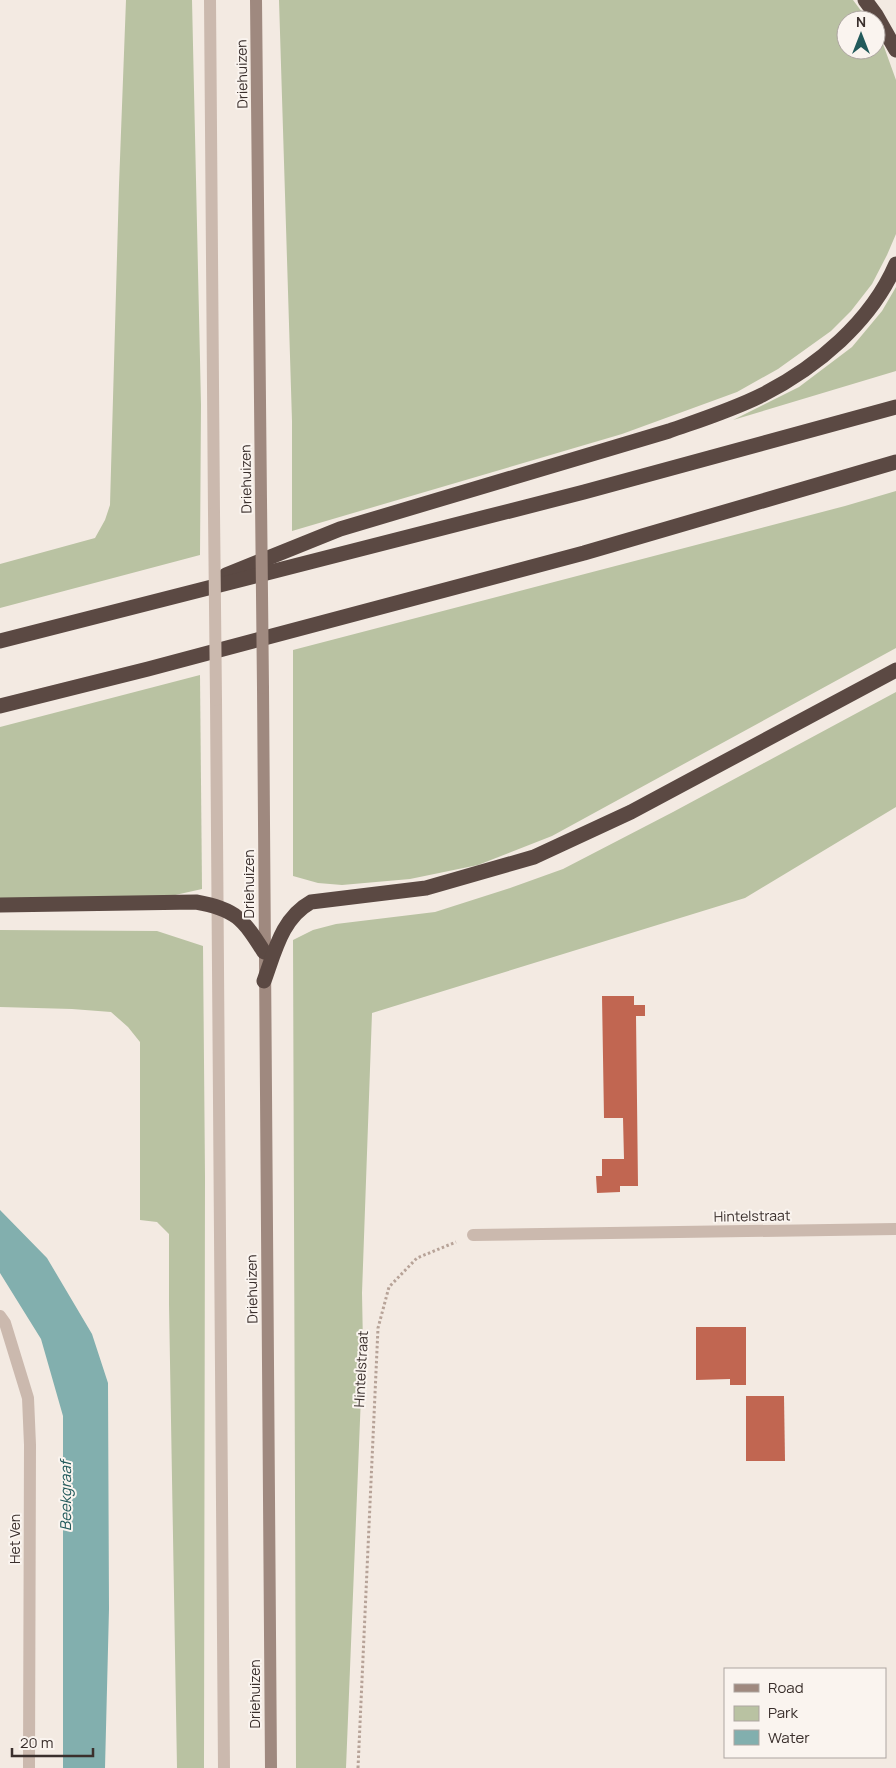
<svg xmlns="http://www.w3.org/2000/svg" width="896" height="1768" font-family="Manrope,sans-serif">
<rect width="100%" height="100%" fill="#f3eae2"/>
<g fill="#b9c2a2">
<polygon points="126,0 192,0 201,405 200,555 0,608 0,564 95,538 105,520 110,505 119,185"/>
<polygon points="279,0 853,0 868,20 846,20 846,50 876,50 876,33 883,44 896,80 896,234 887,255 872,284 851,311 831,331 778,369 737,392 622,434 292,531 292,421"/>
<polygon points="896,287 896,371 733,420 799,387 852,347 882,311"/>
<polygon points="896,491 896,648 552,836 478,865 410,879 342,885 318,883 293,876 293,650 845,506"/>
<polygon points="200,675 202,889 144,902 0,899 0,727"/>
<polygon points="896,692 896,807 745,898 372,1013 362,1293 363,1346 346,1768 296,1768 293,940 313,930 336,924 435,912 507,889 563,869 673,812"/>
<polygon points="0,930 157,931 203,946 205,1177 204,1768 177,1768 169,1304 169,1234 157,1222 140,1220 140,1042 128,1027 111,1012 72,1009 0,1007"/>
</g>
<polygon fill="#82afae" points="0,1210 47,1258 92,1334 108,1383 109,1609 105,1768 63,1768 63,1416 41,1339 0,1273"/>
<g fill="#c16651">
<polygon points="602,996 634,996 634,1005 645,1005 645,1016 636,1016 638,1186 620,1186 620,1192 597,1193 596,1176 602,1176 602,1159 624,1159 623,1118 604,1118"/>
<polygon points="696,1327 746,1327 746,1385 730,1385 730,1379 696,1380"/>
<polygon points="746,1396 784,1396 785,1461 746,1461"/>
</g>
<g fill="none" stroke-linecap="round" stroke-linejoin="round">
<polyline stroke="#b7a398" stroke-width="3" stroke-dasharray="2.5 2.5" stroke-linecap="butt" points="358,1768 378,1328 389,1287 417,1258 456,1242"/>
<g stroke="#cbb9ae" stroke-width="12">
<polyline points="210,0 214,513"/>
<polyline points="216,700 224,1768"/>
<polyline points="473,1235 896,1229"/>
</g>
<polyline stroke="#cbb9ae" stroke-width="12" points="0,1316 5,1323 28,1398 30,1445 29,1768"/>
<g stroke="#9f897f" stroke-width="12">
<polyline points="256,0 261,501"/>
<polyline points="263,688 271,1768"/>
</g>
<g stroke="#5b4943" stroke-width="15">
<polyline points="865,0 876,15 896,50"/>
<path d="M226 575 340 529 669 431C700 420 732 410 762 395 817 367 871 322 896 264"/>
<polyline points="0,641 584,492 896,407"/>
<polyline points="0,706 148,669 584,553 896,462"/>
<path d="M0 905 196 902C236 909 243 919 264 952"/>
<path d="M264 981C275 951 282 918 311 902L426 888 534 857 631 812 896 670"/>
</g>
<polyline stroke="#cbb9ae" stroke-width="12" points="214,513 216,700"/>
<polyline stroke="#9f897f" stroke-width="12" points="261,501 263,688"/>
</g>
<g text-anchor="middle" stroke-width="4" stroke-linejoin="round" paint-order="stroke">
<g font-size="14" fill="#3a2f2c" stroke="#faf4ef">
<text transform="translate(242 74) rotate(-91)" y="5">Driehuizen</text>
<text transform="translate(246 479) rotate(-91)" y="5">Driehuizen</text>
<text transform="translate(249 884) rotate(-90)" y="5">Driehuizen</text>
<text transform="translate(752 1216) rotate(-1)" y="5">Hintelstraat</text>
<text transform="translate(252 1289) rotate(-91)" y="5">Driehuizen</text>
<text transform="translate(361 1369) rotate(-87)" y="5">Hintelstraat</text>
<text transform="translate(15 1539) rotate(-90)" y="5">Het Ven</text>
<text transform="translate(255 1694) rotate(-90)" y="5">Driehuizen</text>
</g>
<g font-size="15" font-style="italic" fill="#225a5b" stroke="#faf4ef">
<text transform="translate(66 1496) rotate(-90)" y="5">Beekgraaf</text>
</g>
</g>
<rect x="724" y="1668" width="162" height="90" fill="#faf4ef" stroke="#ada5a1"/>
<rect x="734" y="1684" width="25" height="8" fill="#9f897f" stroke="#ada5a1"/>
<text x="768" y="1693" font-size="15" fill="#3a2f2c">Road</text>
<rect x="734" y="1706" width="25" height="15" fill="#b9c2a2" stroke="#ada5a1"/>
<text x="768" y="1718" font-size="15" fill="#3a2f2c">Park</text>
<rect x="734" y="1730" width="25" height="15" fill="#82afae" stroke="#ada5a1"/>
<text x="768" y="1743" font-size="15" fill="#3a2f2c">Water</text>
<g transform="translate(861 35)"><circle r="24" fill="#faf4ef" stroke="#ada5a1"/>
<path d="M0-4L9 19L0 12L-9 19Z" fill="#225a5b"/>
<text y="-8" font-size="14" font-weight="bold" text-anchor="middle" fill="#3a2f2c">N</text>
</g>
<path d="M12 1748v8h81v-8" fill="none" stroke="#3a2f2c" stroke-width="2.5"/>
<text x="20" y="1748" font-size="15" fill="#3a2f2c" stroke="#faf4ef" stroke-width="4" paint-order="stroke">20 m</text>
</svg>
